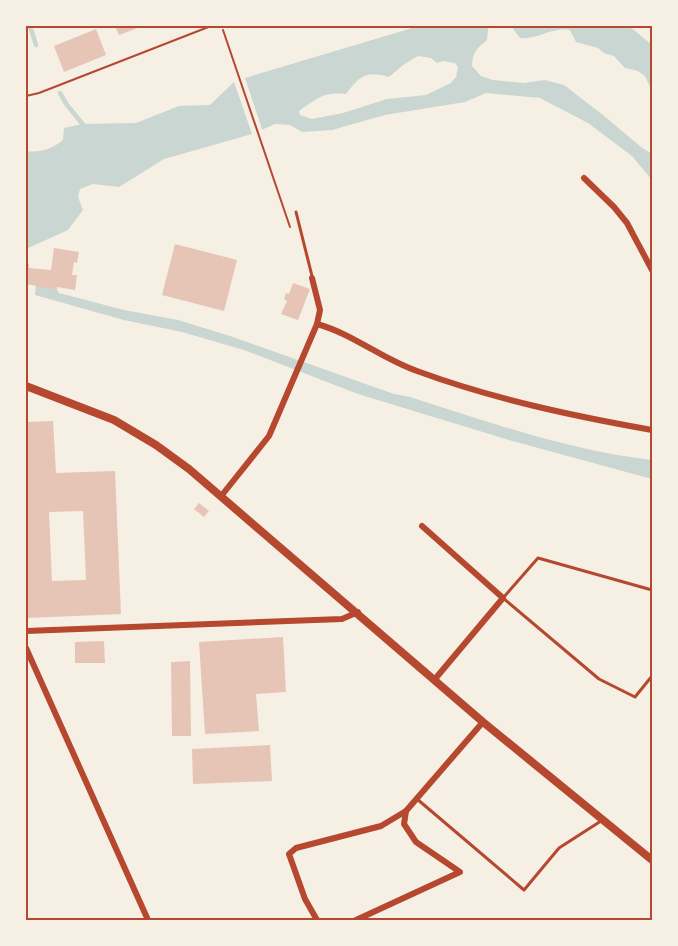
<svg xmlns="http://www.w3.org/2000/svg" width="678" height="946" font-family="Manrope,sans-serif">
<rect width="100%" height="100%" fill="#f6efe4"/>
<g fill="#c9d6d2" fill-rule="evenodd">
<path d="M419 26H491L488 29 487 40C477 48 472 53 472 66L481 76 493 80 524 83 545 80 564 85 603 115 641 147 652 154V180L632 156 588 123 540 98 486 93 465 102 385 115 332 130 302 132 290 125 275 124 252 134 164 159 119 187 93 184 80 189 78 197 83 210 68 230 26 249V151C40 153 52 149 63 140L64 128 82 124 136 123 179 106 210 105 235 81ZM418 56 431 58 437 63 443 61 455 63 458 67 456 77 451 83 426 95 387 99 343 113 312 119 300 115 299 111C319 98 322 92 346 94 359 76 367 70 389 77L403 65Z"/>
<path d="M511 26H629L652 45V91L645 76 638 71 625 68 614 56 604 53 598 48 576 42 570 30C553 26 538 40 520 38Z"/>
<path d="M36 285 57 290 59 293 124 310 178 320 230 336 394 394 410 397C489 422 570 451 652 460V479L509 440 358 394 244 350 182 332 124 320 35 295Z"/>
</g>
<polygon fill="#f6efe4" points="244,75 263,132 253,137 233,79"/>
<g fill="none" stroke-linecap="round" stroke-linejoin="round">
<g stroke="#c9d6d2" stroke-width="4.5">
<polyline points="30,26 36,45"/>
<polyline points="60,93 67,105 85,127"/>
</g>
</g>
<g fill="#e6c5b7" fill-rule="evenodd">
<polygon points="115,26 143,26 119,35"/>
<polygon points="96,29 106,55 64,72 54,46"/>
<polygon points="175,244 237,260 224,311 162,295"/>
<polygon points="54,248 79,252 77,263 74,262 72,275 77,275 75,290 57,287 57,290 26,284 26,263 29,264 29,268 51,270"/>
<polygon points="293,283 310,289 298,320 281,314 287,301 284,299 286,293 289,294"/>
<path d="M53 421 56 473 115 471 121 614 28 618 26 476 28 475 26 422ZM83 511 86 580 52 581 49 512Z"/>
<polygon points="199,503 209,511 204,517 194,509"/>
<polygon points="283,637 286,692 256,694 259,731 205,734 199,642"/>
<polygon points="104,641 105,663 75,663 75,642"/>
<polygon points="190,661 191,736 172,736 171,662"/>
<polygon points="270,745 272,781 193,784 192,749"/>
</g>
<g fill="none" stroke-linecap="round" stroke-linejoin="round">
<g stroke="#b5482f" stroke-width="2">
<polyline points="223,30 290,227"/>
<polyline points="26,96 39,93 211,26"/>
</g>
<g stroke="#b5482f" stroke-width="3">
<polyline points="296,212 312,276"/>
<polyline points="652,590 538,558 503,598 599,679 635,697 652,676"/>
<polyline points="417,799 524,890 559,848 601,821"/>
</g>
<g stroke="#b5482f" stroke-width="6">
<polyline points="584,178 614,207 627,223 652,270"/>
<path d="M317 324C353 334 382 359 417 371 493 399 573 416 652 430"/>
<polyline points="222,495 269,436 317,324 320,310 312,278"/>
<polyline points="422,526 503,598 435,679"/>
<polyline points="26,631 342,619 358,612"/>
<polyline points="26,648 148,920"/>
<polyline points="317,920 305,899 289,854 296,848 381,826 406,811 483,722"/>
<polyline points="356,920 460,872 416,842 404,824 406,811"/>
</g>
<polyline stroke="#b5482f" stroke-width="8" points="26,386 114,420 156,445 189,469 483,722 652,860"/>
</g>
<rect width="678" height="946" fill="none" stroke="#f6efe4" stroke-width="54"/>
<rect x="27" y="27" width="624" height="892" fill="none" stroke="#b5482f" stroke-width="2"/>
</svg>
